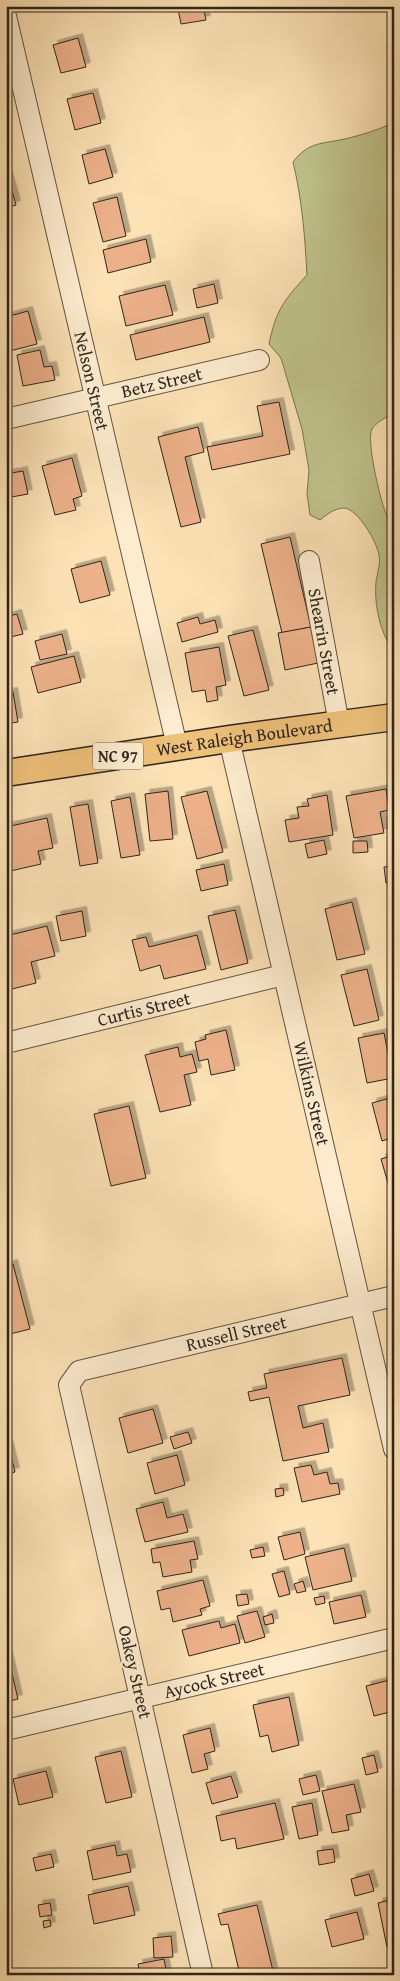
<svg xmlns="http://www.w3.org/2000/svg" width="400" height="1981" font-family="'Gentium Book Plus',serif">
<defs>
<filter id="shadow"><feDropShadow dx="4.5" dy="-4.5" stdDeviation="0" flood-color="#0004"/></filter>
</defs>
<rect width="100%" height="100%" fill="#fce2b5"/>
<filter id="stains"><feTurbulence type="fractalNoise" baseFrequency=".004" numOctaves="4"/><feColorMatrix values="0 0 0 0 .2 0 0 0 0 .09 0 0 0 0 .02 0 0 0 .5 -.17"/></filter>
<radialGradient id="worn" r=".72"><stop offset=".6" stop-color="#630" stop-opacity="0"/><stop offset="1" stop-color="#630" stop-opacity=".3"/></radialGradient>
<path fill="#c0c38c" stroke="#777454" d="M394 122V413C387 417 376 422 372 429 366 440 380 498 385 511 387 517 391 522 394 528V651C380 634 374 604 376 582 377 574 381 563 379 555 377 542 358 509 344 508 335 508 326 515 320 520L310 515 307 494 309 470 302 429 281 358 269 344C276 310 284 300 307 275 305 237 302 199 293 162 309 141 323 144 345 139 361 135 379 130 394 122Z"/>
<g fill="#edb18a" stroke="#2e241d" filter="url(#shadow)">
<polygon points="189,6 203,6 206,20 181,24 178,9"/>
<polygon points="78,38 86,67 61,73 53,45"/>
<polygon points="93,93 101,123 75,130 67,99"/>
<polygon points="105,149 113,177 89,184 82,155"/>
<polygon points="6,176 8,176 16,205 6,208"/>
<polygon points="117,197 126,236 103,242 93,203"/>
<polygon points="146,239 151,262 108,273 103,250"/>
<polygon points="214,284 218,303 197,308 193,289"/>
<polygon points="165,285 173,315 126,326 119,296"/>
<polygon points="28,311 37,344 6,352 6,317"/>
<polygon points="204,317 210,342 136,360 130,335"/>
<polygon points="40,350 44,367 52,366 55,380 23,386 17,355"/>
<polygon points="279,402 290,454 212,470 207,447 263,436 257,406"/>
<polygon points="198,427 204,452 185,457 201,522 181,527 158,437"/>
<polygon points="72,458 82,496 73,499 76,510 55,515 42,466"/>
<polygon points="23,471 28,494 6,498 6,474"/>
<polygon points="290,537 311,627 282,633 261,544"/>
<polygon points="101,561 110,595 80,603 71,569"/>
<polygon points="17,614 23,634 6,638 6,617"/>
<polygon points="198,617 200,624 215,620 218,632 182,642 177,623"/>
<polygon points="311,627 318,663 285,670 278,633"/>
<polygon points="253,630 269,690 244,696 228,636"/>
<polygon points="62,634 67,654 40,660 35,641"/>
<polygon points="219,647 226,685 216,687 218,700 207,702 205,690 192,692 185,653"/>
<polygon points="74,656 81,682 38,693 31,667"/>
<polygon points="13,692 18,722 6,724 6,693"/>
<polygon points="386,789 389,810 380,812 384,833 354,838 346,796"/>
<polygon points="168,791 173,839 150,841 145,794"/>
<polygon points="207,791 223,852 197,859 181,797"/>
<polygon points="327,795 333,835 289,842 285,820 299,818 297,807 309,806 307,799"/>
<polygon points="130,797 140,855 121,858 111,801"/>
<polygon points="88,804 98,863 80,866 70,807"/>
<polygon points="47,818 53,848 38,851 41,864 6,872 6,827"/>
<polygon points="324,840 327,854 308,858 305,844"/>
<polygon points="353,841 367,841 368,852 353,853"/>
<polygon points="224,864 228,885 201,891 196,870"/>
<polygon points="394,866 394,882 386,883 384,867"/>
<polygon points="352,902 365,954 337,960 325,909"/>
<polygon points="235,910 248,963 221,970 208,916"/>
<polygon points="82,911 86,936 61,941 56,916"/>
<polygon points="47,926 55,956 31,962 36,983 12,989 6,965 6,936"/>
<polygon points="197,935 206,969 164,979 160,965 140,971 132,940 146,937 149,947"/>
<polygon points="367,969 379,1020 354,1026 341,975"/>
<polygon points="226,1030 235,1070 211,1075 208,1059 199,1061 195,1042 206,1039 205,1035"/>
<polygon points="384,1033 393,1078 367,1083 358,1038"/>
<polygon points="178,1047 180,1057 192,1054 197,1072 184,1075 191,1105 160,1112 145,1055"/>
<polygon points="394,1097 394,1137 382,1141 372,1103"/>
<polygon points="129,1106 146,1178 111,1186 94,1114"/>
<polygon points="394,1155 394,1204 381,1159"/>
<polygon points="13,1264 30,1329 6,1335 6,1266"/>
<polygon points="342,1358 350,1395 298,1406 303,1428 323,1423 329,1452 283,1461 269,1397 250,1401 248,1392 267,1388 264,1374"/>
<polygon points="153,1409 163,1443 128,1453 119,1418"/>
<polygon points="188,1432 192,1443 174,1449 170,1437"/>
<polygon points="6,1436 15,1472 6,1474"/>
<polygon points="177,1455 185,1485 155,1494 147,1463"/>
<polygon points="311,1465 314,1475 327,1472 330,1484 338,1483 340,1494 302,1502 294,1468"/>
<polygon points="283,1488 284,1495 276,1497 275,1489"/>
<polygon points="163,1502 167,1518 183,1514 188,1532 145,1542 136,1509"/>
<polygon points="300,1532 305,1554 284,1560 278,1537"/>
<polygon points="194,1541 198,1559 190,1560 192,1572 163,1577 160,1562 153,1563 151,1549"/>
<polygon points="263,1547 265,1556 252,1558 250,1550"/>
<polygon points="344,1548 352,1581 313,1590 305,1557"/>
<polygon points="284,1571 290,1594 279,1597 272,1574"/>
<polygon points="203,1580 210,1606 200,1609 202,1615 173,1622 170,1608 161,1610 157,1591"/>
<polygon points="303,1581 306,1591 297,1593 294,1584"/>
<polygon points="247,1594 249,1604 238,1606 236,1595"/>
<polygon points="361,1595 366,1617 334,1624 329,1602"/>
<polygon points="324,1596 325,1603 316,1605 314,1598"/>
<polygon points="257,1611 265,1637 245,1643 237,1616"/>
<polygon points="272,1614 274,1623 265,1625 263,1617"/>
<polygon points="219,1621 221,1628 235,1624 240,1643 189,1656 182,1630"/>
<polygon points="6,1648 18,1699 6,1702"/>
<polygon points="394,1679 394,1711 374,1716 366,1686"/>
<polygon points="289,1697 299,1745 272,1752 268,1735 260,1737 253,1705"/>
<polygon points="210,1728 215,1751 204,1754 208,1769 192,1773 183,1735"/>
<polygon points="121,1751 132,1797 106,1803 95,1757"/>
<polygon points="374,1755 378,1772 366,1775 362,1758"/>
<polygon points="46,1771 53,1797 19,1805 13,1779"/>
<polygon points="316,1775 320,1791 303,1795 299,1779"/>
<polygon points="231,1776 238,1797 212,1804 206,1783"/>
<polygon points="354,1784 361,1812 346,1815 349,1830 332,1833 322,1791"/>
<polygon points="275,1803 284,1839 237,1849 235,1838 221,1841 216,1816"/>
<polygon points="312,1803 318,1835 299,1839 292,1807"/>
<polygon points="115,1845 117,1856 127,1854 131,1872 93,1880 87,1851"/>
<polygon points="333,1849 335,1862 319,1865 317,1851"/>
<polygon points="51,1854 54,1867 36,1871 33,1858"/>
<polygon points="369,1874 374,1891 355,1896 351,1879"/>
<polygon points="128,1886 135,1915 94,1924 88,1895"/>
<polygon points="394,1899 394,1946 387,1947 378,1903"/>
<polygon points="50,1903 52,1915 40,1917 38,1905"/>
<polygon points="257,1905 274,1975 240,1975 228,1924 221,1925 218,1914"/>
<polygon points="357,1912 364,1939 332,1947 325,1920"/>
<polygon points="50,1920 51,1926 44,1928 43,1921"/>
<polygon points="171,1936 173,1957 154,1958 153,1938"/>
<polygon points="164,1959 167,1975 140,1975 138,1964"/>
</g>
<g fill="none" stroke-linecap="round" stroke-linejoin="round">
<defs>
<g id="minor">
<path id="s1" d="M6 16 177 746"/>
<path id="s2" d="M6 419 259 360"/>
<path id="s3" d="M309 561 339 724"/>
<path id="s4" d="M229 739 394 1449"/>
<path id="s5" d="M6 1043 283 975"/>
<path id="s6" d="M6 1730 394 1638"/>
<path id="s7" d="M203 1975 69 1385 79 1371 394 1296"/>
</g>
<g id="major">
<path id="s8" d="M6 773 229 739 394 717"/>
</g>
</defs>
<use href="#minor" stroke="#625443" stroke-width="22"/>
<use href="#major" stroke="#2e241d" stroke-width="29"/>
<use href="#minor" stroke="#fdeccf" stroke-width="20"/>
<use href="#major" stroke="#eec17a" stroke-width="26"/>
</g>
<g text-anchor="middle" stroke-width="4" stroke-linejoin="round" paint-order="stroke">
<rect fill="#fdeccf" stroke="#6c6052" stroke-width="1" x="93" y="742.5" width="50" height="27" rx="4"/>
<g font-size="16" font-weight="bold" fill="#2e241d">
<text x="118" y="762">NC 97</text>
</g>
<g font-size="18" fill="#2e241d" stroke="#fdeccf">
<text dy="6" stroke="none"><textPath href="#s1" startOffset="375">Nelson Street</textPath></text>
<text dy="6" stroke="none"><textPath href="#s2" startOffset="160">Betz Street</textPath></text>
<text dy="6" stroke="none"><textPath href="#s3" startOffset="82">Shearin Street</textPath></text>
<text dy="6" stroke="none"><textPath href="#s8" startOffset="241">West Raleigh Boulevard</textPath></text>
<text dy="6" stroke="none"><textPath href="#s5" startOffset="142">Curtis Street</textPath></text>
<text dy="6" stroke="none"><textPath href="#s4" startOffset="364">Wilkins Street</textPath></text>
<text dy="6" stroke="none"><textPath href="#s7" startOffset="784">Russell Street</textPath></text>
<text transform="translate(135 1672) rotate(77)" y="6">Oakey Street</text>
<text dy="6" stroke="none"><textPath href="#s6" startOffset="214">Aycock Street</textPath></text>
</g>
</g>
<rect width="400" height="1981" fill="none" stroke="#fce2b5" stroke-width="25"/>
<rect x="8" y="8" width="385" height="1966" fill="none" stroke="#2e241d" stroke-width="2.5"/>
<rect x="12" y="12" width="375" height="1956" fill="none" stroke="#2e241d"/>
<rect width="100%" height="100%" filter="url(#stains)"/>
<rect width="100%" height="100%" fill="url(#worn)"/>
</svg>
